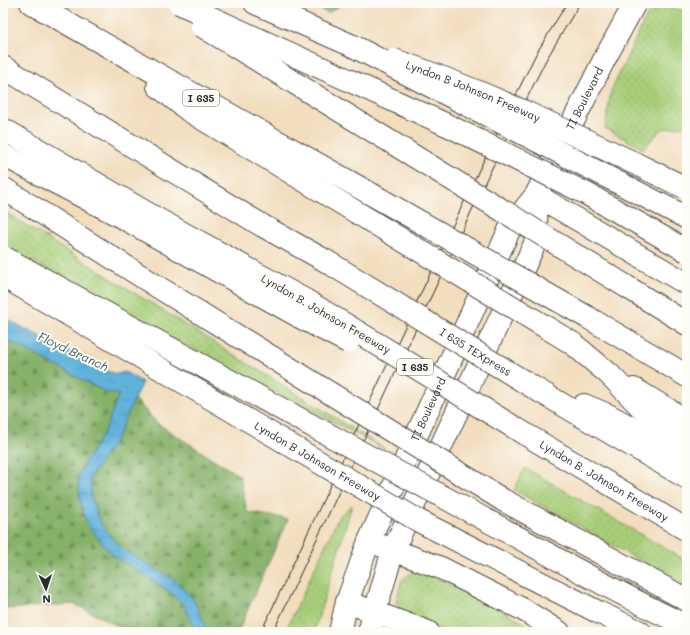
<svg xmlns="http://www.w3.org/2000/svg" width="690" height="635" font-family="Mali,sans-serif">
<defs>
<pattern id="green-dots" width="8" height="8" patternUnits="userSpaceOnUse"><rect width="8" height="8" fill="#a8ce79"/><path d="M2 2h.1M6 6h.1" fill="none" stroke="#91b169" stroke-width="1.8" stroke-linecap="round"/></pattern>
<pattern id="forest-firs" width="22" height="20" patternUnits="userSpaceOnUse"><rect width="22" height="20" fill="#86b169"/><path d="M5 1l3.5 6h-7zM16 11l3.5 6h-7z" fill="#6e9057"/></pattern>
<pattern id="water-ripples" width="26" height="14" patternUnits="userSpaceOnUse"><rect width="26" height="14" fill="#61b2db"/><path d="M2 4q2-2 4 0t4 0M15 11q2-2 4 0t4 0" fill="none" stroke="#5091b2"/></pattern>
</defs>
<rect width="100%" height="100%" fill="#fdfcf7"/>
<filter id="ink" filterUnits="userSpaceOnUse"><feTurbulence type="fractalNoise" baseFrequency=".025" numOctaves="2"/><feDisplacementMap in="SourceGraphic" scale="8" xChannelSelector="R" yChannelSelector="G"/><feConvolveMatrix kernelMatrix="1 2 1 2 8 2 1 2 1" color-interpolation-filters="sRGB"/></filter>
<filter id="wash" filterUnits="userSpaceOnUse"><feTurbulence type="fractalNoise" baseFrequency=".012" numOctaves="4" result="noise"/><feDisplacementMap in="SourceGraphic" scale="16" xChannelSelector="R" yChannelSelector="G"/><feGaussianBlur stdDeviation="0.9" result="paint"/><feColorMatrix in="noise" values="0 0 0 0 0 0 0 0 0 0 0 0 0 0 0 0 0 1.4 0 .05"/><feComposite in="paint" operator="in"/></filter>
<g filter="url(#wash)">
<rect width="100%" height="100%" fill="#f2ddbd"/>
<g fill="url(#green-dots)" stroke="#6a7c52">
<polygon points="665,5 687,12 687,127 684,126 662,129 643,149 605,128 611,91 647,15"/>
<polygon points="3,211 385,449 133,318 3,245"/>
<polygon points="525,468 687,561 687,587 514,490"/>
<polygon points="352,505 314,632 285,632 339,516"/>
<polygon points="418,571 428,574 498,608 540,632 445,632 419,620 405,613 400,609 396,603 397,597 402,580 410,574"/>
</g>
<g fill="url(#forest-firs)" stroke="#586e4a">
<polygon points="306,3 344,3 328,13"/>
<polygon points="3,331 134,398 158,424 240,476 247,512 288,519 238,632 130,632 74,604 3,609"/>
</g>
<polygon fill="url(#water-ripples)" stroke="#466e83" points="3,319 6,319 109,372 118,374 125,372 142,382 116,439 90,478 91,497 101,524 121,548 176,581 193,599 207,629 207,632 196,632 183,604 165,588 111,554 86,523 80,499 78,477 84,464 104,432 119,394 105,392 13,343 3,340"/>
</g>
<g filter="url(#ink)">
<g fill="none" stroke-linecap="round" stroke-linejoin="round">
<defs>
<g id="secondary">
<polyline points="255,3 353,46"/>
<polyline points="598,612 640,632"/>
<path id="s1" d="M340 632 347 602 369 541 511 226 536 195 604 60 635 3"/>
<polyline points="369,632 393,550 537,239 536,214"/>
</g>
<g id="highway">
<polyline points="31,3 371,194"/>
<polyline points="3,67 263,226 326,261"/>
<polyline points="158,86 188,110 361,215"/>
<polyline points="3,129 159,220 305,300"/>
<polyline points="3,155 116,214 300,317"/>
<polyline points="536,195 687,284"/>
<polyline points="624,285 687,324"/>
<polyline points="587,317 687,376"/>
<polyline points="572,343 609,374 660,427 679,438"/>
<polyline points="634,389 687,421"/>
<polyline points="541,392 687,478"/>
<polyline points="584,405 608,415 687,458"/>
<path id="s2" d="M525 434 687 530"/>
<polyline points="369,541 441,568 522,609 559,632"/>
<polyline points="347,602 428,632"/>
</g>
</defs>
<use href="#secondary" stroke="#494641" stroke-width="24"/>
<use href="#highway" stroke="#494641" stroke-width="24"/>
<use href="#secondary" stroke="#fff" stroke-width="22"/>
<use href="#highway" stroke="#fff" stroke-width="22"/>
<g stroke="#2b2b2b" stroke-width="1">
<polyline points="261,632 479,170 536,54 567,3"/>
<polyline points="273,632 488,176 546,60 580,3"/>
</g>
<defs>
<g id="secondary-bridge">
<path id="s3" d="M394 60C494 94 588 141 684 187"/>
<path id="s4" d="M3 276 419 521 598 612"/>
</g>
<g id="highway-bridge">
<polyline points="179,3 447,125 587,194 687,251"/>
<polyline points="202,26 624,285"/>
<polyline points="353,46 687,218"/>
<polyline points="3,188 158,287 503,500 687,600"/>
<polyline points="371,194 587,317"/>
<polyline points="361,215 572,343"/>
<path d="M5 258C157 341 308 424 460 506 536 546 609 590 687 626"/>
<path id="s5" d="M326 261 541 392"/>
<polyline points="305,300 525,434"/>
<polyline points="300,317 348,342"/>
</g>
</defs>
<use href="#secondary-bridge" stroke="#494641" stroke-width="24" stroke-linecap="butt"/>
<use href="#highway-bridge" stroke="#494641" stroke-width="24" stroke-linecap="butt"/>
<use href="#secondary-bridge" stroke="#fff" stroke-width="22"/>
<use href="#highway-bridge" stroke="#fff" stroke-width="22"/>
</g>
</g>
<g text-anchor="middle" stroke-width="4" stroke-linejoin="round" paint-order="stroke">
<g fill="#fdfcf7" stroke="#6a6a68" stroke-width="1">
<rect x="183" y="90" width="36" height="16" rx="3"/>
<rect x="397" y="359" width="36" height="16" rx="3"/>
</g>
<g font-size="10" font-weight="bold" fill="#2b2b2b">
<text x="201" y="102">I 635</text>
<text x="415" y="371">I 635</text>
</g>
<g font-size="11" fill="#2b2b2b" stroke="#fdfcf7">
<text dy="4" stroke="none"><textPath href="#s3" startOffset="85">Lyndon B Johnson Freeway</textPath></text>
<text dy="4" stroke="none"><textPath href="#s1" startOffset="589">TI Boulevard</textPath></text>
<text transform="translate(326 314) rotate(30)" y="4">Lyndon B. Johnson Freeway</text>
<text dy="4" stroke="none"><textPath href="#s5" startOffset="175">I 635 TEXpress</textPath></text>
<text dy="4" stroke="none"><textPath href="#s1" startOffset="240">TI Boulevard</textPath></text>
<text dy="4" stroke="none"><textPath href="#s4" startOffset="365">Lyndon B Johnson Freeway</textPath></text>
<text dy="4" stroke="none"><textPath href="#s2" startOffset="92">Lyndon B. Johnson Freeway</textPath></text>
</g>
<g font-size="12" font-style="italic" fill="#3e5a69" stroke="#fdfcf7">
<text transform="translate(73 352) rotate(25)" y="4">Floyd Branch</text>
</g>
</g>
<rect width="690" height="635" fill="none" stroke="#fdfcf7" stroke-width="16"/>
<g transform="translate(46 589) rotate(177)" stroke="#fdfcf7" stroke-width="3" paint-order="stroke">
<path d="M0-3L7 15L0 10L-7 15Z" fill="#2b2b2b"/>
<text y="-6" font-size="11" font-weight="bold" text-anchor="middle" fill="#2b2b2b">N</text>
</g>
</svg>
